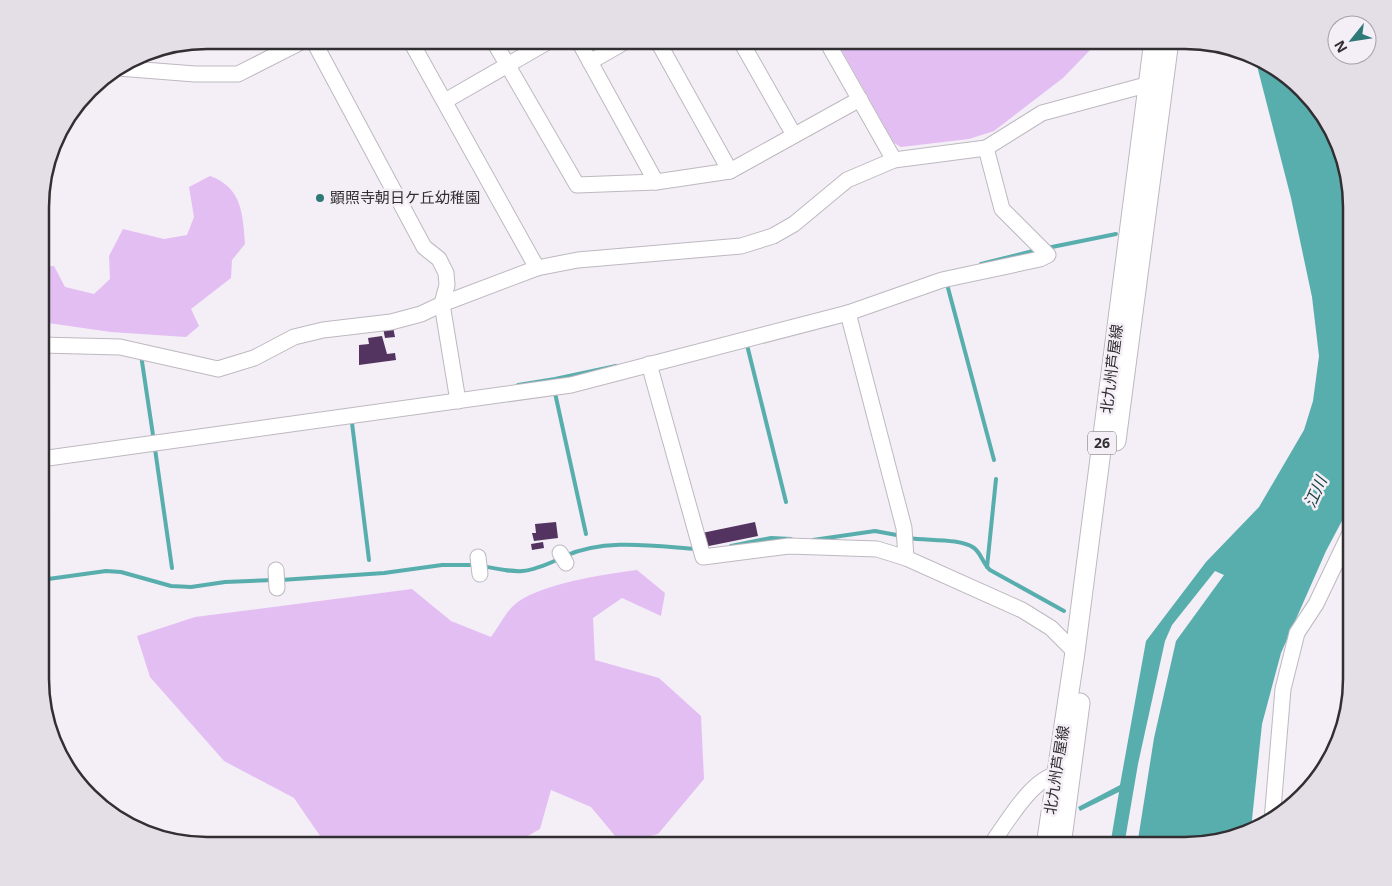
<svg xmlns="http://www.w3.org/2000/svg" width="1392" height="886" font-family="'Noto Sans','Noto Sans JP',sans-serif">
<rect width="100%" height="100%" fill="#f4eef6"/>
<g fill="#e3bef3">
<polygon points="836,40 1089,40 1095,45 1063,78 994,131 969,139 901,147 894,143"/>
<path d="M210 176C242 187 243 215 245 244L232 260 231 278 191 309 199 326 186 337 111 332 41 322V267L54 266 65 287 94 294 110 279 109 256 123 229 164 239 187 235 194 217 189 187Z"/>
<path d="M637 570 665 593 661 616 622 598 593 618 595 660 659 678 701 716 704 779 658 834 621 843 591 807 551 790 540 829 510 846H327L294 798 224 761 150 677 137 636 195 617 412 589 451 621 491 637C498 628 504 615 513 606 536 584 606 574 637 570Z"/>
</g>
<polygon fill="#58aead" points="1255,58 1278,68 1330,123 1352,195 1352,502 1326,551 1281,653 1262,724 1251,829 1196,846 1137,846 1154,738 1176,641 1224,575 1215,571 1172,625 1165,641 1138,764 1124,846 1110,846 1119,792 1080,811 1078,807 1120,785 1146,641 1206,562 1259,507 1304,430 1313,401 1319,356 1312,297 1291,198"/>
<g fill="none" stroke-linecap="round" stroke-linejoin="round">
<g stroke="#58aead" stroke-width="4">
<polyline points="1047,248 1116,234"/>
<polyline points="981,264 1037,250"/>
<polyline points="948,288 994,460"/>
<polyline points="747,345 786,502"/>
<polyline points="141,355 153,435"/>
<polyline points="518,385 555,379 616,366"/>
<polyline points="555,393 586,534"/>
<polyline points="352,423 369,560"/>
<polyline points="155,449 172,568"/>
<path d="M909 538C927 541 960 538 974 548 981 553 983 564 990 570L1064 611"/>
<polyline points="813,540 875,531 902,536"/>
<polyline points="731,546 771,538 791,539"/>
<path d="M565 556C605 538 654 546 697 549"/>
<path d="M482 566C519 573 524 575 559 559"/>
<polyline points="987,567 996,479"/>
<polyline points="41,580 106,571 121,572 171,586 191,587 225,582 274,580"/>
<polyline points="281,580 384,573 442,565 475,565"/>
</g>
</g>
<g fill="#533360">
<polygon points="393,327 395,337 385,338 383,328"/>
<polygon points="382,336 387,354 395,353 396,360 359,365 359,345 369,344 368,338"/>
<polygon points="556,522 558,538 534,541 532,533 536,533 535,524"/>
<polygon points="755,522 758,536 704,547 702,533"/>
<polygon points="543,542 544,548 532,550 531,544"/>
</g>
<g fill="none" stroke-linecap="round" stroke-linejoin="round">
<defs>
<g id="minor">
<polyline points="313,40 424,247 439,259 446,273 447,285 442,304 458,401"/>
<polyline points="410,40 537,268"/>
<polyline points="493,40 577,185 656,182 730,171 860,99"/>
<polyline points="578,40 656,182"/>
<polyline points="657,40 730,171"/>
<polyline points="740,40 794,135"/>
<polyline points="826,40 894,160"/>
<polyline points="590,62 628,40"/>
<polyline points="118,68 195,74 238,74 305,40"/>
<polyline points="445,101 551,40"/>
<polyline points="848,313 904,528 906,558"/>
<polyline points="41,345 120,347 218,369 254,358 294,337 323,330 391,322 421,314 442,304 537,268 578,260 741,246 773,236 794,224 847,180 894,160 986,148 1042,113 1157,82"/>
<polyline points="649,364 703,557 789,546 877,549 906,558 1022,610 1051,628 1075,652"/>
<polyline points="41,459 571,385 848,313 942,280 1040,259 1048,255 1002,209 986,148"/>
<polyline points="560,553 566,563"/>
<polyline points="478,557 480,574"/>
<polyline points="276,570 277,588"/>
<polyline points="1272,821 1283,689 1297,633 1316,604 1352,529"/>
<path d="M990 846C1007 823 1034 772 1065 773"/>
</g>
<g id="major">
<polyline points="1116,441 1169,40"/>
<polyline points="1046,846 1075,652 1154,40"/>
<polyline points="1061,846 1080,703"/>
</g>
</defs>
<use href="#minor" stroke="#beb8c0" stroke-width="17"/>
<use href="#major" stroke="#beb8c0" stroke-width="21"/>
<use href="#minor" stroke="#fff" stroke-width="15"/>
<use href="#major" stroke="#fff" stroke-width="19"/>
</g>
<circle fill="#307979" stroke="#f4eef6" stroke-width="2" cx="320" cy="198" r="5"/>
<g text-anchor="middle" stroke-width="5" stroke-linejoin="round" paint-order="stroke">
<rect fill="#f4eef6" stroke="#6c686d" stroke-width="1" x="1088" y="431.5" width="28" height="23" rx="4"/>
<g font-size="14" font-weight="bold" fill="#312f32">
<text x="1102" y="448">26</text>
</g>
<g font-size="15" fill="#312f32" stroke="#f4eef6" text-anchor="start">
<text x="330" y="203">顕照寺朝日ケ丘幼稚園</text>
</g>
<g font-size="15" fill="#312f32" stroke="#f4eef6">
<text transform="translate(1112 369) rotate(-83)" y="5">北九州芦屋線</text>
<text transform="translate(1057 770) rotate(-81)" y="5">北九州芦屋線</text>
</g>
<g font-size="16" font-style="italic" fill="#1b4443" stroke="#f4eef6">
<text transform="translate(1315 492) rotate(-66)" y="6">江川</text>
</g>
</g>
<path d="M0 0H1392V886H0ZM207 49H1185A158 158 0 0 1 1343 207V679A158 158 0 0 1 1185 837H207A158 158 0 0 1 49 679V207A158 158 0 0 1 207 49Z" fill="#e4dfe6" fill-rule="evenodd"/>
<path fill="none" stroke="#312f32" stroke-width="2.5" d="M207 49H1185A158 158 0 0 1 1343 207V679A158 158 0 0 1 1185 837H207A158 158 0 0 1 49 679V207A158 158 0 0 1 207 49Z"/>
<g transform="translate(1352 40) rotate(240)"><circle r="24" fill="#f4eef6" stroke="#a6a2a8"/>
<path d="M0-4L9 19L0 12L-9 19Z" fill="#307979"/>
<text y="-8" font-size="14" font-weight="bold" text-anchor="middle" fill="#312f32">N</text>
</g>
</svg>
